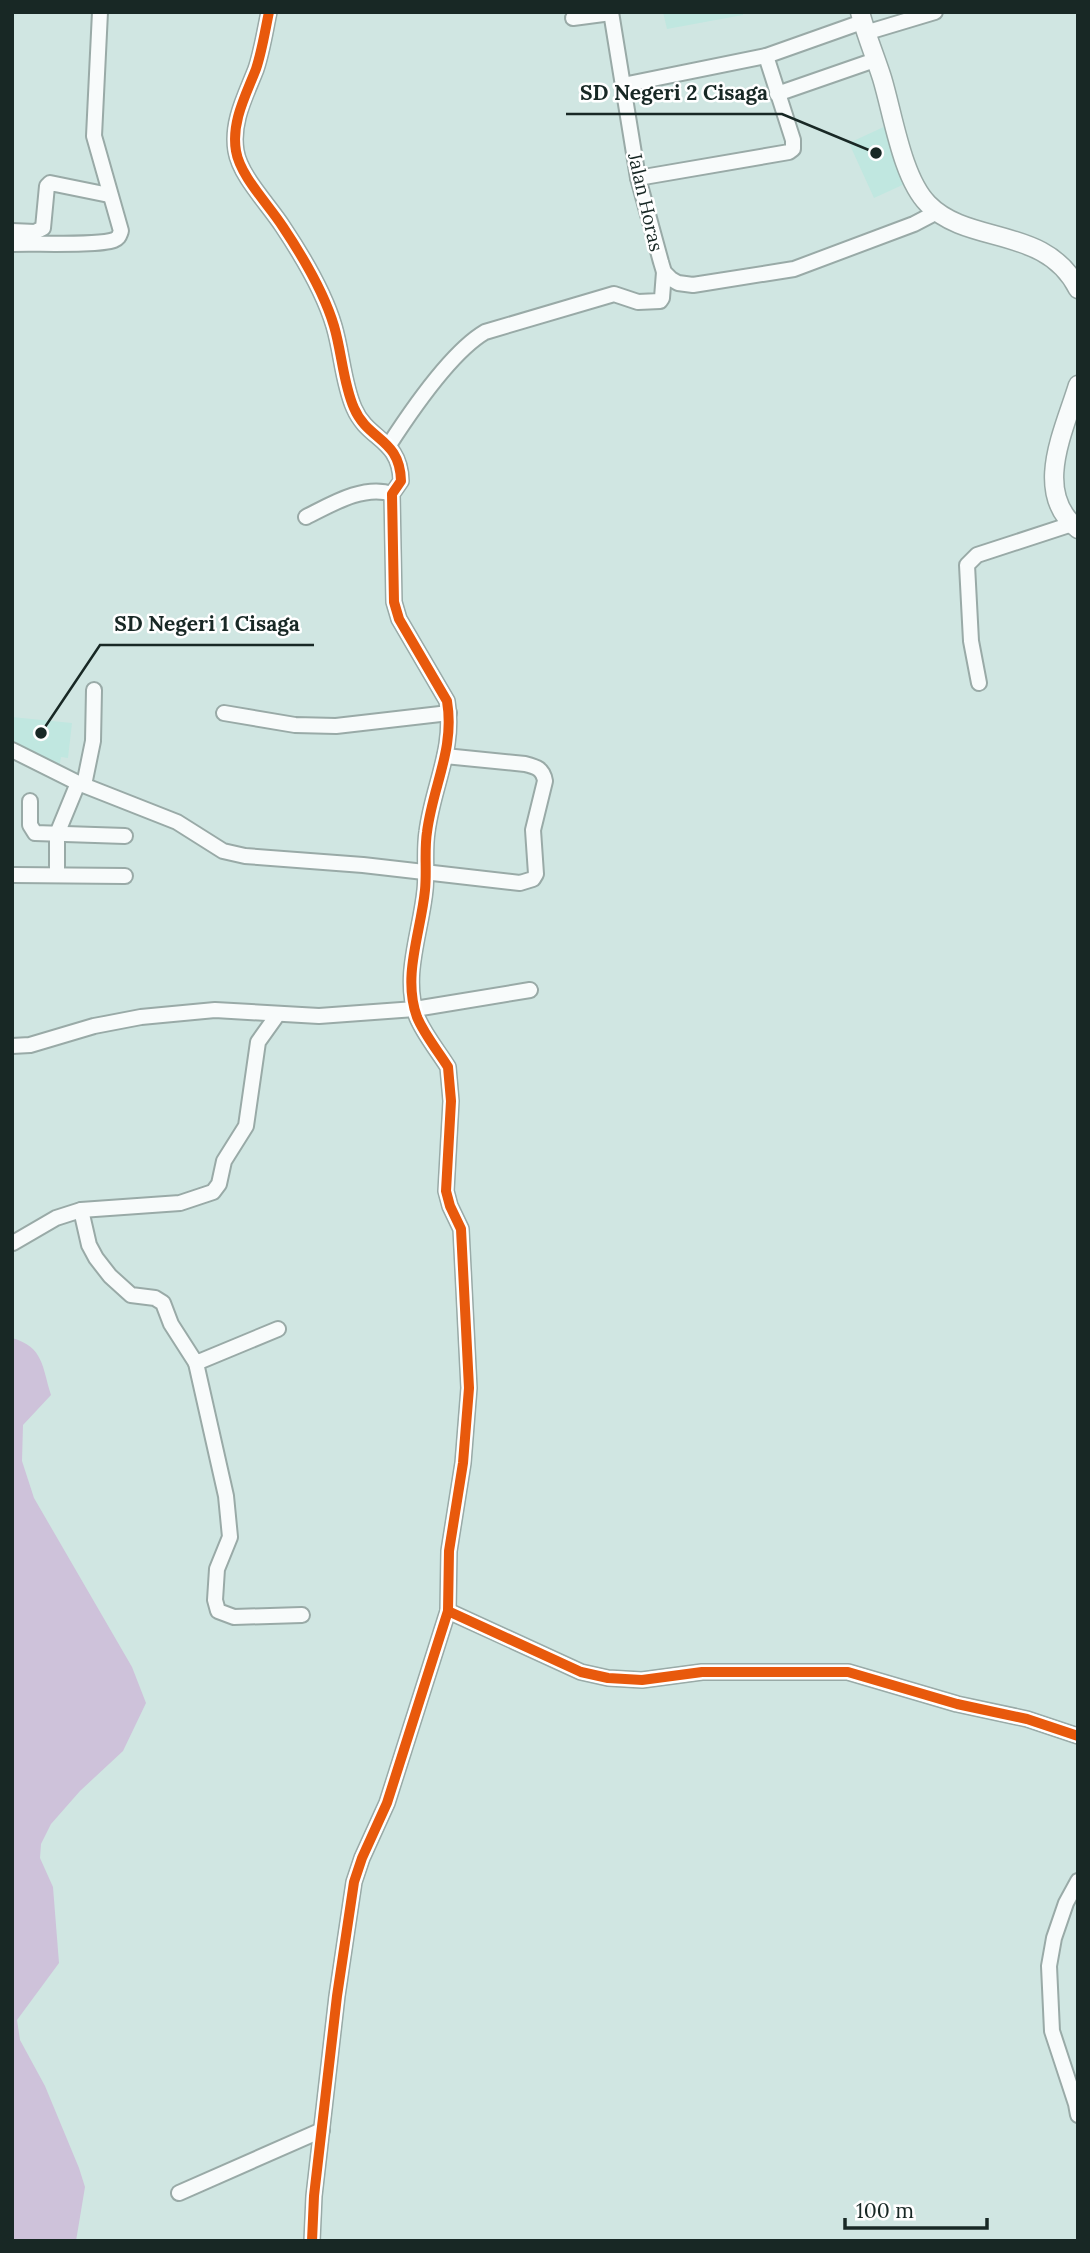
<svg xmlns="http://www.w3.org/2000/svg" width="1090" height="2253" font-family="Lora,serif">
<rect width="100%" height="100%" fill="#d0e6e2"/>
<g fill="#c0e7e0">
<polygon points="663,12 743,12 743,15 667,29"/>
<polygon points="890,124 909,182 874,198 849,143"/>
<polygon points="12,717 72,723 68,758 61,757 59,768 12,747"/>
</g>
<path fill="#cec2da" d="M12 1338C44 1347 42 1367 51 1395L23 1425 22 1461 34 1498 132 1667 146 1703 123 1751 80 1791 51 1824 41 1844 40 1858 53 1887 59 1963 17 2020 20 2040 45 2086 79 2168 85 2187 76 2241H12Z"/>
<g fill="none" stroke-linecap="round" stroke-linejoin="round">
<defs>
<g id="minor">
<path d="M269 12C265 31 262 51 256 69 246 95 231 122 236 151 240 176 269 205 283 227 303 257 324 292 334 326 342 353 343 383 354 408 368 441 400 438 401 481L392 494 394 602 399 619 447 701C455 749 433 785 427 832 424 851 427 871 425 890 421 932 402 976 417 1017 424 1034 438 1051 448 1067L451 1101 446 1191 450 1206 461 1229 469 1388 463 1463 449 1551 448 1611 387 1803 362 1858 354 1882 337 1996 314 2196 312 2241"/>
<polyline points="611,12 638,178 661,262 664,272 671,279 678,283 693,285 794,269 914,224 937,212"/>
<polyline points="573,18 611,13"/>
<polyline points="865,33 935,12"/>
<polyline points="623,85 766,56 862,22"/>
<polyline points="777,94 875,60"/>
<polyline points="638,178 789,152 793,149 793,140 766,56"/>
<polyline points="12,231 35,232 43,228 47,186 50,183 109,195"/>
<path d="M12 244C33 243 98 246 114 240 119 238 119 236 121 231L94 136 100 12"/>
<path d="M389 445C411 411 451 352 485 332L614 294 638 302 660 301 662 298 664 272"/>
<path d="M306 517C330 505 364 484 392 494"/>
<polyline points="979,683 971,641 967,565 977,555 1072,524"/>
<polyline points="224,713 295,725 336,726 449,713"/>
<path d="M12 750 78 783 177 822 223 851 245 856 363 865 520 883 533 879 536 874 533 830 545 781C543 769 537 767 525 764L445 756"/>
<polyline points="84,785 93,741 94,690"/>
<polyline points="30,801 30,825 35,833 125,836"/>
<polyline points="14,875 125,876"/>
<polyline points="57,875 57,834 78,783"/>
<polyline points="12,1046 30,1045 94,1026 141,1017 215,1010 319,1016 415,1009 530,990"/>
<polyline points="81,1210 89,1245 96,1258 110,1276 131,1295 155,1298 163,1303 171,1324 196,1363 278,1329"/>
<polyline points="13,1243 56,1218 81,1210 180,1203 213,1192 219,1184 224,1161 246,1126 258,1042 278,1014"/>
<polyline points="196,1363 226,1496 230,1537 217,1569 215,1600 218,1611 234,1617 302,1615"/>
<polyline points="448,1611 581,1672 608,1678 642,1680 702,1672 848,1672 957,1704 1027,1719 1078,1736"/>
<polyline points="1078,1881 1066,1903 1054,1938 1049,1966 1052,2031 1076,2104 1078,2115"/>
<polyline points="179,2193 322,2130"/>
</g>
<g id="major">
<path d="M860 12C866 35 875 56 882 78 893 114 902 178 928 204 969 246 1046 225 1078 289"/>
<path d="M1078 385C1064 431 1032 493 1078 529"/>
</g>
</defs>
<use href="#minor" stroke="#99aaa7" stroke-width="18"/>
<use href="#major" stroke="#99aaa7" stroke-width="21"/>
<use href="#minor" stroke="#f8fbfb" stroke-width="14"/>
<use href="#major" stroke="#f8fbfb" stroke-width="18"/>
<defs>
<g id="cycleway">
<path d="M269 12C265 31 262 51 256 69 246 95 231 122 236 151 240 176 269 205 283 227 303 257 324 292 334 326 342 353 343 383 354 408 368 441 400 438 401 481L392 494 394 602 399 619 447 701C455 749 433 785 427 832 424 851 427 871 425 890 421 932 402 976 417 1017 424 1034 438 1051 448 1067L451 1101 446 1191 450 1206 461 1229 469 1388 463 1463 449 1551 448 1611 387 1803 362 1858 354 1882 337 1996 314 2196 312 2241"/>
<polyline points="448,1611 581,1672 608,1678 642,1680 702,1672 848,1672 957,1704 1027,1719 1078,1736"/>
</g>
</defs>
<use href="#cycleway" stroke="#fff" stroke-width="15"/>
<use href="#cycleway" stroke="#e8590c" stroke-width="10"/>
</g>
<g text-anchor="middle" stroke-width="5" stroke-linejoin="round" paint-order="stroke">
<g font-size="19" fill="#182825" stroke="#fff">
<text transform="translate(646 202) rotate(77)" y="7">Jalan Horas</text>
</g>
</g>
<path fill="none" stroke="#182825" stroke-width="2.5" d="M876 153L782 114H566M41 733L100 645H314"/>
<g fill="#182825" stroke="#fff" stroke-width="2.5">
<circle cx="876" cy="153" r="7"/>
<circle cx="41" cy="733" r="7"/>
</g>
<g font-size="21" text-anchor="middle" font-weight="bold" fill="#182825" stroke="#fff" stroke-width="5" stroke-linejoin="round" paint-order="stroke">
<text x="674" y="100">SD Negeri 2 Cisaga</text>
<text x="207" y="631">SD Negeri 1 Cisaga</text>
</g>
<rect width="1090" height="2253" fill="none" stroke="#182825" stroke-width="28"/>
<path d="M845 2218v10h142v-10" fill="none" stroke="#182825" stroke-width="3.5"/>
<text x="856" y="2218" font-size="21" fill="#182825" stroke="#ffffff" stroke-width="5" paint-order="stroke">100 m</text>
</svg>
